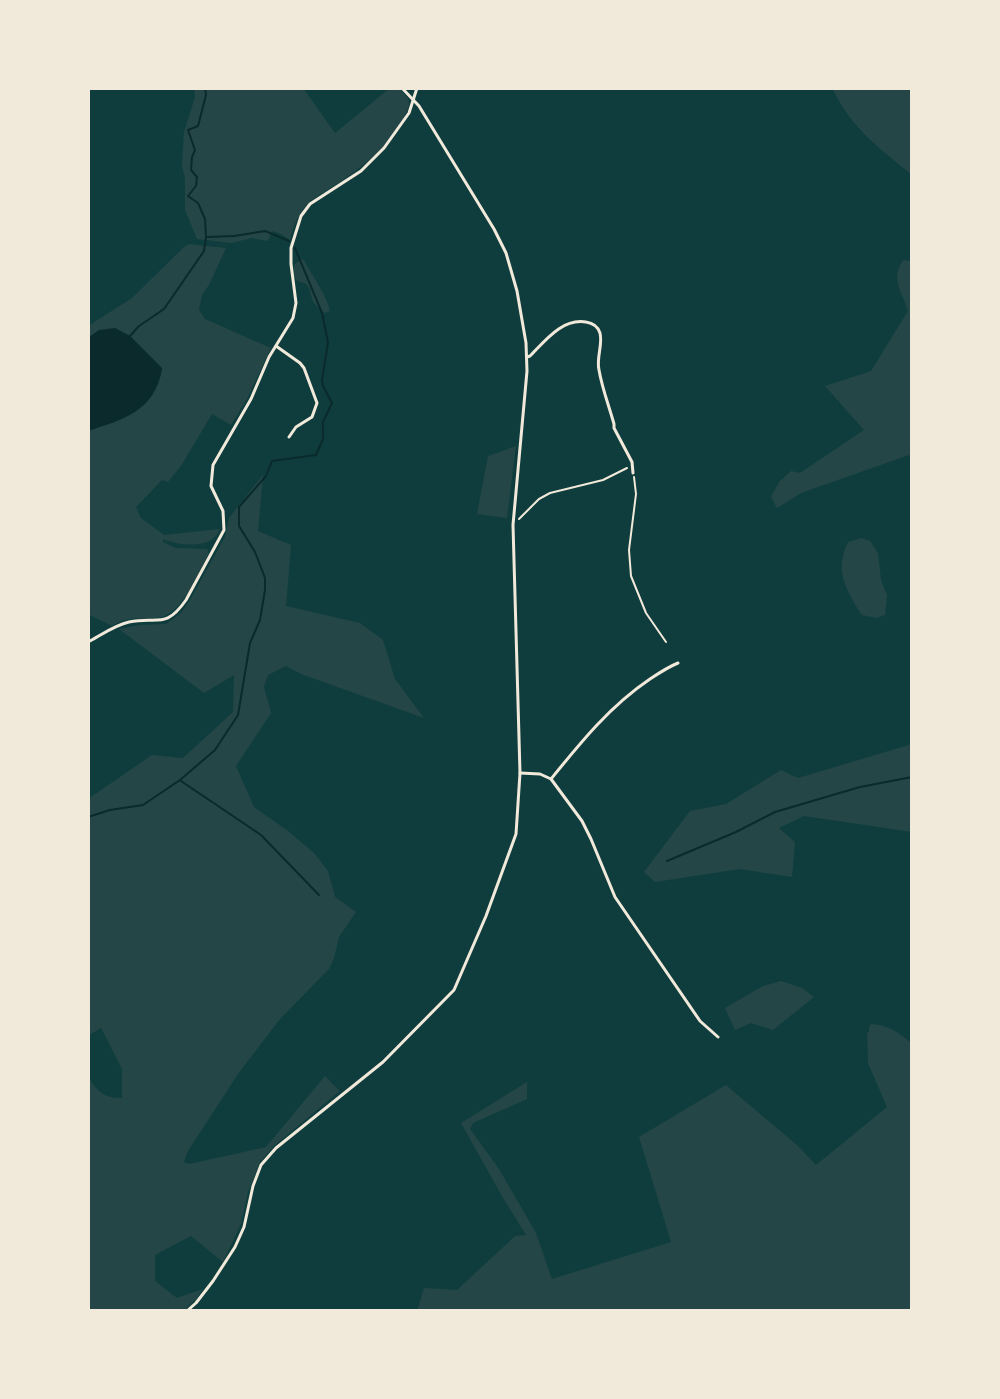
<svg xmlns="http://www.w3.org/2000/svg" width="1000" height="1399" font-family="Lora,serif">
<rect width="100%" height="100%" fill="#0f3d3e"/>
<g fill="#244646">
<path d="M194 88H303L335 133 390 88H399L408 99 409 105C394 150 348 177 310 201 299 212 294 224 290 240L281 234 272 231 268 241 252 238 231 243 197 239 185 210V178L182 167 184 132 195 97Z"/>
<path d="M832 88H912V175C878 147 852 129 832 88Z"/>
<path d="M189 244 226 248 209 285 202 295 199 310 205 319 271 348 247 399 231 425 212 414 181 466 168 482 162 480 136 507 141 518 164 535 220 529C213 550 180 546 163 539V542L176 548 207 549 209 553C199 571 183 612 161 617 141 622 134 613 112 626L88 614V431C124 419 155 411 162 369L130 336 99 330 88 338V326L132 298 184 247Z"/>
<path d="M301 259 304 260C312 277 326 293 330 311L325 313C322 310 318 308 315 304 307 293 315 284 297 281L294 276V265Z"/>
<path d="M903 260 912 261V454L801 493 777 508 771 497 779 482 791 471 800 473 864 430 825 386 871 371 908 311C902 290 890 281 903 260Z"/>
<polygon points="516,446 507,518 477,514 488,456"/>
<path d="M263 475 258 531 291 545 286 606 360 623 383 640 395 679 424 718 301 674 286 666 268 675 264 687 271 713 236 766 254 807 288 831 314 853 328 871 335 897 356 912 339 937 334 958 329 969 280 1019 238 1074 188 1151 184 1162 189 1164 266 1147 325 1076 340 1091 275 1145 260 1162 248 1192 241 1224 223 1262 191 1236 155 1255V1281L177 1298 203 1289 196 1299 183 1311H88V1076C96 1091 105 1099 122 1098V1069L101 1028 88 1036V799L152 755 183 758 233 712 234 675 204 693 119 629 139 625 166 624 181 613 190 600 225 537 229 518Z"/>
<path d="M861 538 870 541 878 553 881 580 887 595 885 615 876 618 862 615C846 590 834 571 848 542Z"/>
<polygon points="912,744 912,832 804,816 779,828 795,842 792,877 740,869 655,882 644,872 690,811 726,804 781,770 798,778"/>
<polygon points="781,981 802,988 814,997 773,1030 751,1023 735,1030 725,1008 763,986"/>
<path d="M871 1024C886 1024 902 1034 912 1044V1311H417L424 1288 457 1290 515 1236 526 1235 503 1198 461 1123 527 1082V1099L473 1123 470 1129 499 1169 536 1233 552 1279 671 1242 639 1137 726 1085 798 1146 816 1165 887 1107 868 1063 867 1032H869V1027Z"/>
</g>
<path fill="#0a2a2b" d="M115 328 130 336 162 368C155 411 124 419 88 431V338L99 330Z"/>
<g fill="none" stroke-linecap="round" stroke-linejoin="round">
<g stroke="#0a2a2b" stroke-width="2">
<polyline points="207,237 234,236 265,231 289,241"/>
<polyline points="130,336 139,326 164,309 204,251 206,237 205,219 198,203 188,196 196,186 197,177 191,170 192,157 195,150 188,130 198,126 206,95 205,88"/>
<polyline points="181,781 261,835 319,895"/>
<polyline points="88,817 110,810 143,805 180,780 215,750 238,715 250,643 260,620 265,590 265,578 255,552 239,526 239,507 266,476 272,461 316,455 323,439 323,422 332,403 323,386 322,380 328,342 322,313 295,248"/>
<polyline points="667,861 736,832 775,812 860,787 912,777"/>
</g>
<g stroke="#f1e9da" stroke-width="2">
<polyline points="634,477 636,494 629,550 631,576 646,613 666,642"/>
<polyline points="519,519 539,499 550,493 603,480 627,468"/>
</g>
<g stroke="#f1e9da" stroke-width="3">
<polyline points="276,346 300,363 304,368 317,403 312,417 296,427 289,437"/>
<path d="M527 357 530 356C545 341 562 318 586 322 593 323 598 327 600 333 603 345 596 358 599 370 602 388 609 406 614 424V428L632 462 633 473"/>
<path d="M88 642C101 635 115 625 129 622 158 616 165 630 186 600L224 530 223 511 211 486 213 465 251 399 269 357 293 318 296 303 291 264V248L301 216 310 204 361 171 384 148 409 113 417 88"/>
<polyline points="520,773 540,774 551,779 582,821 591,839 615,897 700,1021 718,1037"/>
<path d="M551 779C581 742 610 706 650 679 659 673 668 667 678 663"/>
<polyline points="187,1311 196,1303 213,1281 235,1247 244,1227 253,1186 261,1165 276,1148 383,1062 454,990 486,916 516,834 520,773 513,525 527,371 526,343 517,291 506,253 494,229 419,106 402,88"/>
</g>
</g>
<rect width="1000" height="1399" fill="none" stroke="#f1e9da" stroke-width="180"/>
</svg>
